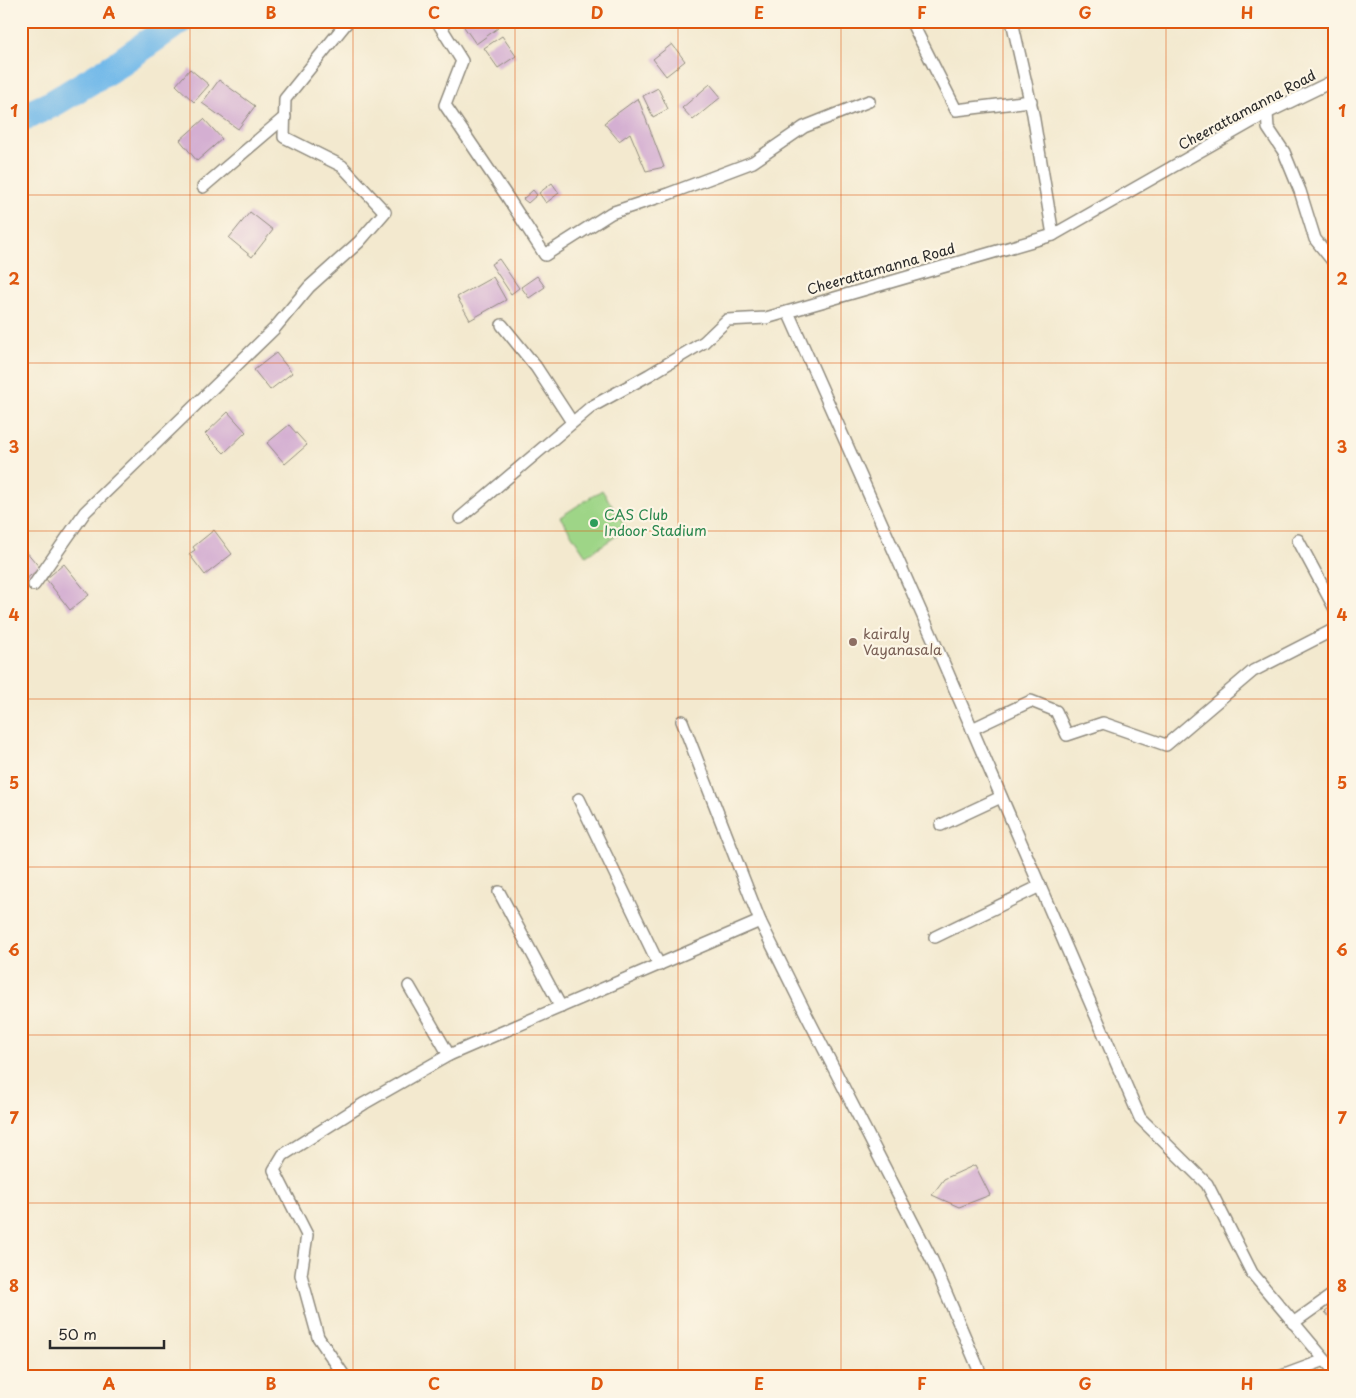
<svg xmlns="http://www.w3.org/2000/svg" width="1356" height="1398" font-family="'Playpen Sans',sans-serif">
<rect width="100%" height="100%" fill="#fcf5e5"/>
<filter id="ink" filterUnits="userSpaceOnUse"><feTurbulence type="fractalNoise" baseFrequency=".02" numOctaves="2"/><feDisplacementMap in="SourceGraphic" scale="10" xChannelSelector="R" yChannelSelector="G"/><feConvolveMatrix kernelMatrix="1 2 1 2 8 2 1 2 1" color-interpolation-filters="sRGB"/></filter>
<filter id="wash" filterUnits="userSpaceOnUse"><feTurbulence type="fractalNoise" baseFrequency=".0096" numOctaves="4" result="noise"/><feDisplacementMap in="SourceGraphic" scale="20" xChannelSelector="R" yChannelSelector="G"/><feGaussianBlur stdDeviation="1.12" result="paint"/><feColorMatrix in="noise" values="0 0 0 0 0 0 0 0 0 0 0 0 0 0 0 0 0 1.4 0 .05"/><feComposite in="paint" operator="in"/></filter>
<g filter="url(#wash)">
<rect width="100%" height="100%" fill="#f3e9cf"/>
<polygon fill="#9ed587" stroke="#648059" points="602,490 627,529 586,556 560,517"/>
<g fill="none" stroke-linecap="round" stroke-linejoin="round">
<polyline stroke="#72b9e9" stroke-width="28" points="21,118 52,104 115,66 179,21"/>
</g>
<g id="blocks">
<g fill="#d4afd2">
<polygon points="466,21 493,21 498,28 476,44 462,24"/>
<polygon points="502,36 516,56 498,68 484,48"/>
<polygon points="672,44 685,61 666,76 653,59"/>
<polygon points="190,69 209,85 194,102 176,85"/>
<polygon points="219,80 255,106 238,129 202,103"/>
<polygon points="710,84 721,97 693,120 682,108"/>
<polygon points="658,88 668,109 653,117 643,96"/>
<polygon points="638,98 664,167 646,171 630,133 619,141 604,123"/>
<polygon points="204,119 222,139 197,161 180,140"/>
<polygon points="552,183 559,193 546,203 539,193"/>
<polygon points="533,190 537,195 528,203 523,199"/>
<polygon points="250,212 273,230 252,257 229,238"/>
<polygon points="499,259 519,288 511,294 491,264"/>
<polygon points="537,276 545,287 529,298 521,287"/>
<polygon points="493,277 506,300 470,320 457,297"/>
<polygon points="276,353 292,373 270,390 254,370"/>
<polygon points="228,412 246,432 224,453 205,434"/>
<polygon points="289,425 307,445 285,464 267,443"/>
<polygon points="214,530 232,554 205,575 189,554 195,550 193,547"/>
<polygon points="21,545 40,568 21,583"/>
<polygon points="64,564 89,595 70,610 46,579"/>
<polygon points="975,1165 990,1195 959,1207 932,1195 944,1179"/>
<polygon points="1335,1305 1335,1324 1325,1312"/>
</g>
</g>
</g>
<g filter="url(#ink)">
<use href="#blocks" fill-opacity="0" stroke="#8f8a7d" stroke-width="1"/>
<g fill="none" stroke-linecap="round" stroke-linejoin="round">
<defs>
<g id="street">
<polyline points="437,21 462,61 445,105 506,195 545,255 611,213 668,194 753,162 804,127 869,101"/>
<polyline points="911,21 956,110 1031,101"/>
<polyline points="1012,21 1033,114 1053,235"/>
<polyline points="1267,113 1268,128 1284,152 1300,191 1315,239 1335,264"/>
<polyline points="203,187 285,117"/>
<polyline points="788,312 941,657 1140,1118 1207,1184 1252,1273 1335,1372"/>
<polyline points="502,325 536,367 572,422"/>
<polyline points="460,518 591,407 649,375 704,342 727,320 766,318 1053,235 1267,113 1335,80"/>
<polyline points="1298,540 1335,609"/>
<polyline points="34,585 85,512 274,329 309,287 359,242 385,212 342,166 284,137 285,99 348,21"/>
<polyline points="682,721 760,921"/>
<polyline points="972,729 1031,701 1056,711 1067,735 1103,723 1166,745 1253,671 1335,629"/>
<polyline points="579,799 659,965"/>
<polyline points="941,825 1001,797"/>
<polyline points="499,892 561,1007"/>
<polyline points="935,937 1040,886"/>
<polyline points="409,986 449,1055 760,921 807,1016 932,1260 982,1377"/>
<polyline points="1293,1323 1335,1293"/>
<polyline points="345,1377 318,1337 301,1275 307,1235 274,1170 283,1155 365,1103 449,1055"/>
<polyline points="1279,1377 1325,1360"/>
</g>
</defs>
<use href="#street" stroke="#8f8a7d" stroke-width="14"/>
<use href="#street" stroke="#fff" stroke-width="11"/>
</g>
</g>
<path fill="none" stroke="#df570e" stroke-width="1" stroke-opacity="0.55" d="M190 21V1377M353 21V1377M515 21V1377M678 21V1377M841 21V1377M1003 21V1377M1166 21V1377M21 195H1335M21 363H1335M21 531H1335M21 699H1335M21 867H1335M21 1035H1335M21 1203H1335"/>
<circle fill="#2e9e5b" stroke="#fcf5e5" stroke-width="2" cx="594" cy="523" r="5"/>
<circle fill="#8d6e63" stroke="#fcf5e5" stroke-width="2" cx="853" cy="642" r="5"/>
<g text-anchor="middle" stroke-width="4.5" stroke-linejoin="round" paint-order="stroke">
<g font-size="14" fill="#2b2b2b" stroke="#fcf5e5">
<text transform="translate(1247 110) rotate(-28)" y="5">Cheerattamanna Road</text>
<text transform="translate(881 269) rotate(-16)" y="5">Cheerattamanna Road</text>
</g>
<g font-size="14" fill="#27864d" stroke="#fcf5e5" text-anchor="start">
<text x="604" y="520">CAS Club<tspan x="604" dy="16">Indoor Stadium</tspan></text>
</g>
<g font-size="14" fill="#785e54" stroke="#fcf5e5" text-anchor="start">
<text x="863" y="639">kairaly<tspan x="863" dy="16">Vayanasala</tspan></text>
</g>
</g>
<rect width="1356" height="1398" fill="none" stroke="#fcf5e5" stroke-width="55"/>
<path d="M50 1340v8h114v-8" fill="none" stroke="#2b2b2b" stroke-width="2.5"/>
<text x="58" y="1340" font-size="15" fill="#2b2b2b" stroke="#fcf5e5" stroke-width="4" paint-order="stroke">50 m</text>
<rect x="28" y="28" width="1300" height="1342" fill="none" stroke="#df570e" stroke-width="2"/>
<g font-size="16" text-anchor="middle" font-weight="bold" fill="#df570e">
<text x="109" y="19">A</text>
<text x="271" y="19">B</text>
<text x="434" y="19">C</text>
<text x="597" y="19">D</text>
<text x="759" y="19">E</text>
<text x="922" y="19">F</text>
<text x="1085" y="19">G</text>
<text x="1247" y="19">H</text>
<text x="14" y="117">1</text>
<text x="1342" y="117">1</text>
<text x="14" y="285">2</text>
<text x="1342" y="285">2</text>
<text x="14" y="453">3</text>
<text x="1342" y="453">3</text>
<text x="14" y="621">4</text>
<text x="1342" y="621">4</text>
<text x="14" y="789">5</text>
<text x="1342" y="789">5</text>
<text x="14" y="956">6</text>
<text x="1342" y="956">6</text>
<text x="14" y="1124">7</text>
<text x="1342" y="1124">7</text>
<text x="14" y="1292">8</text>
<text x="1342" y="1292">8</text>
<text x="109" y="1390">A</text>
<text x="271" y="1390">B</text>
<text x="434" y="1390">C</text>
<text x="597" y="1390">D</text>
<text x="759" y="1390">E</text>
<text x="922" y="1390">F</text>
<text x="1085" y="1390">G</text>
<text x="1247" y="1390">H</text>
</g>
</svg>
